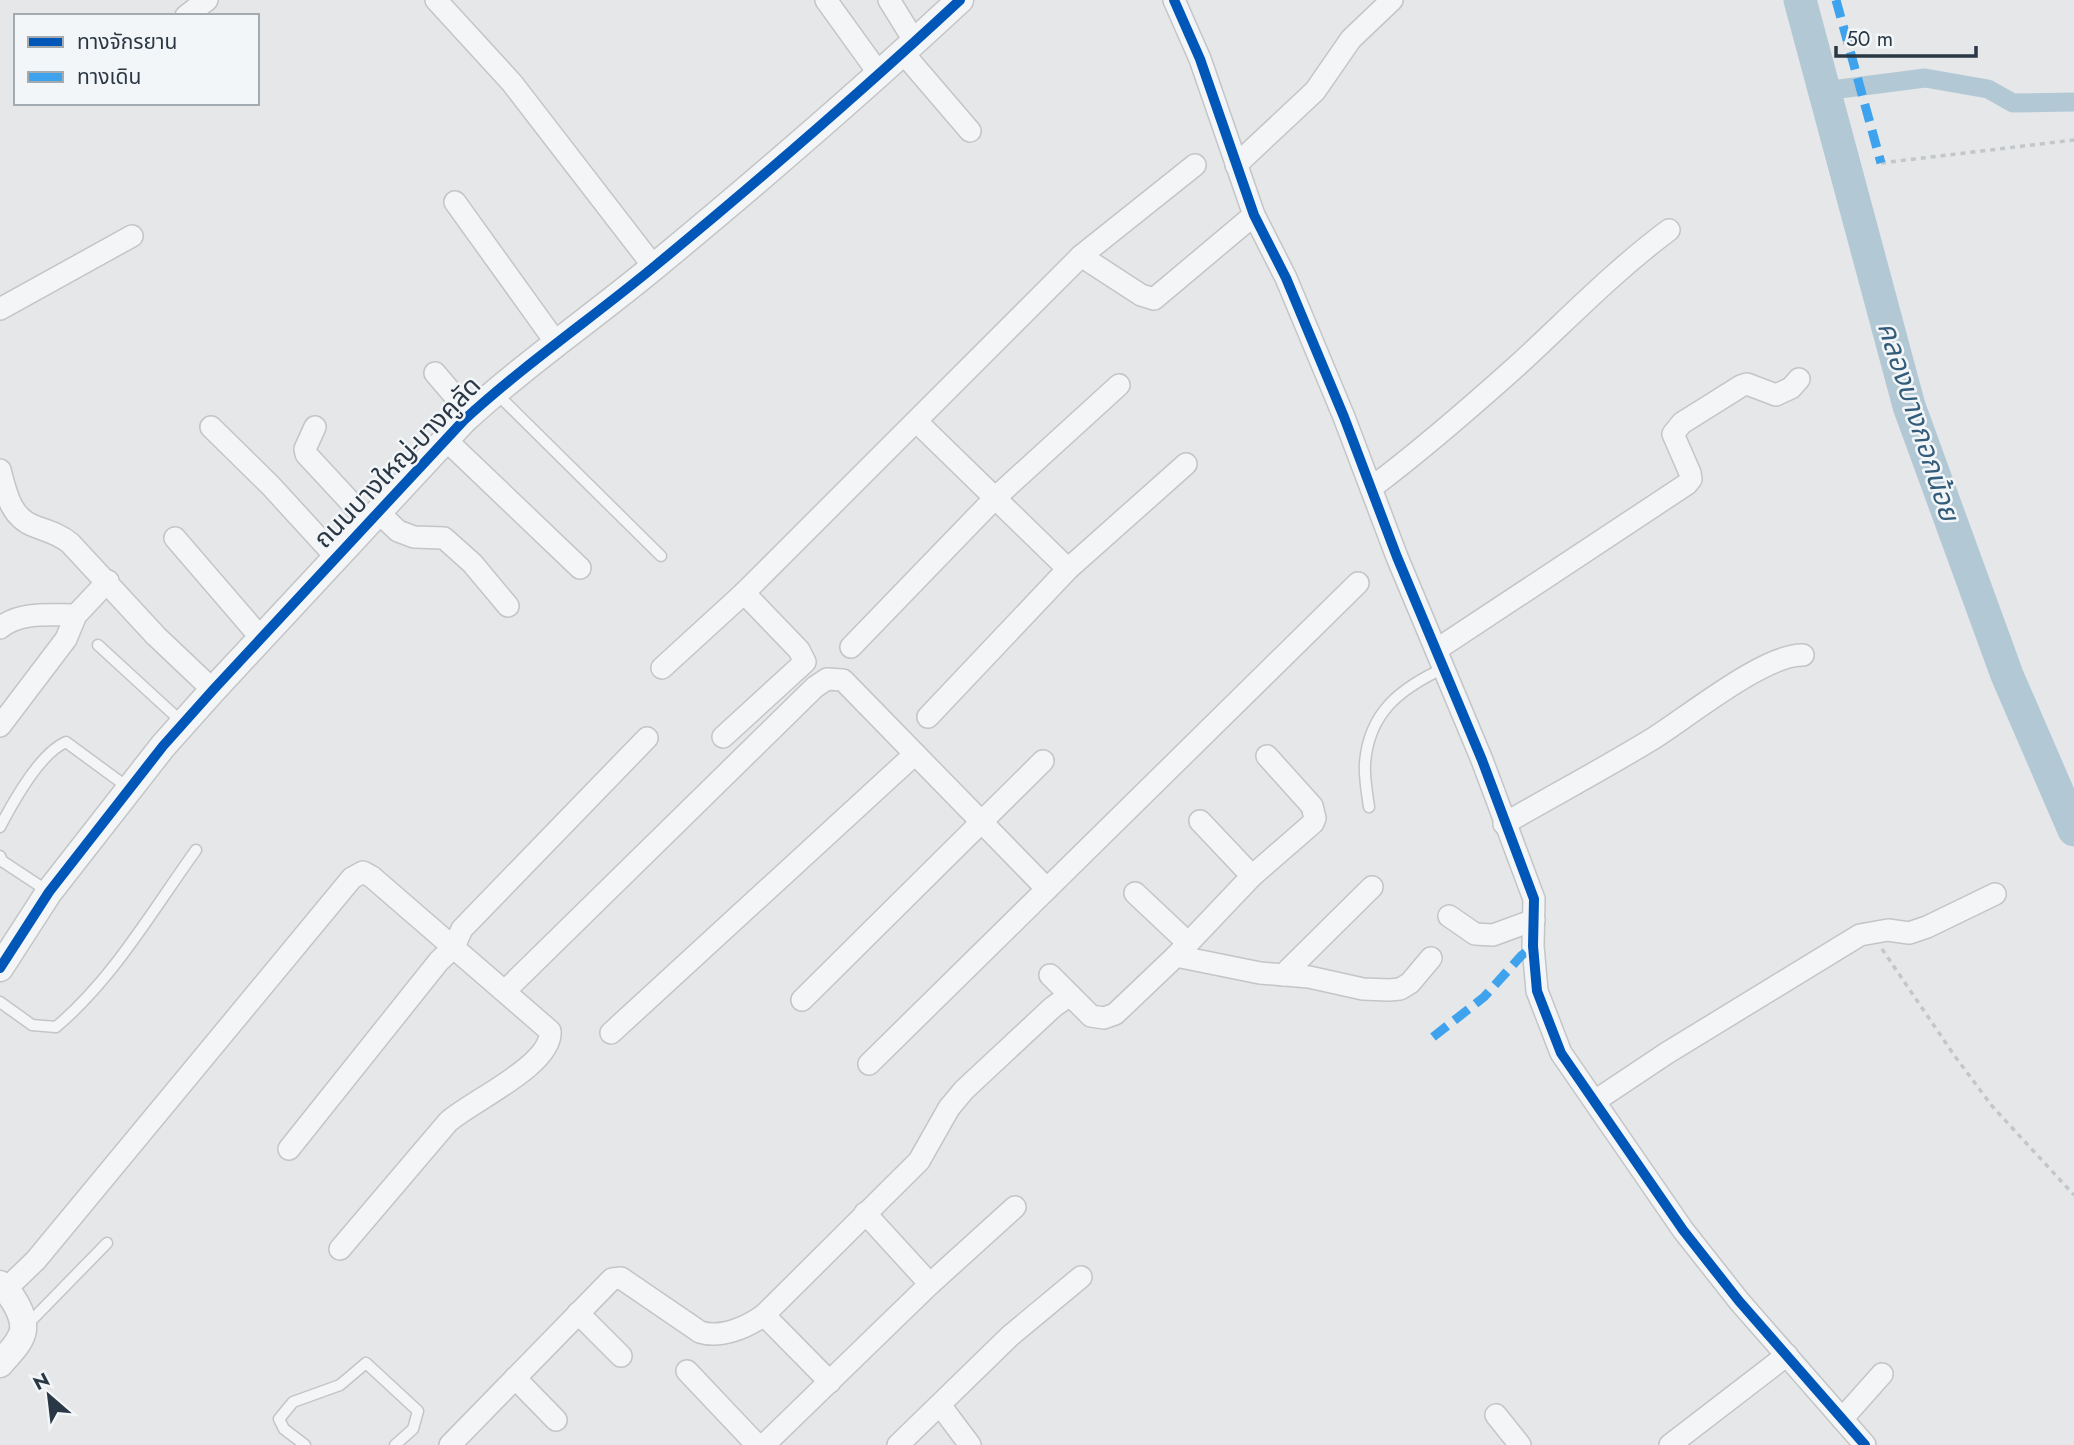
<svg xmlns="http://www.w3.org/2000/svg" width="2074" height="1445" font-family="Jost,'Noto Sans Thai',sans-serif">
<rect width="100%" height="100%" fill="#e5e7e9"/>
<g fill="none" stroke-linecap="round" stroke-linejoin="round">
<polyline stroke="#b3c8d5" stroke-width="19" points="1824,91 1925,78 1988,89 2013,103 2074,102"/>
<polyline stroke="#b3c8d5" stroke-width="33" points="1800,0 1909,406 2007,675 2074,830"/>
<defs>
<g id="service">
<polyline points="495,392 661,556"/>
<polyline points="98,645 183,723"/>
<path d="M1369 807C1367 793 1364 777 1365 763 1369 712 1401 688 1444 668"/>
<path d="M0 827C13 802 40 753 66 742L130 789"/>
<polyline points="0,856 2,861 49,892"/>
<path d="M0 1002 32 1025 56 1027C113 979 152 911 196 850"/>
<polyline points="25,1327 107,1243"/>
<polyline points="305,1445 284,1429 279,1419 293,1402 340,1385 366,1363 418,1411 413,1429 395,1445"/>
</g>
<g id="minor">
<polyline points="436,0 512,83 654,267"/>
<polyline points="826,0 880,75"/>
<polyline points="889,0 915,42"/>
<polyline points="1174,0 1200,59 1254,215 1286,278 1344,417 1397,557 1482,760 1534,899 1533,946 1537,991 1561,1053 1683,1230 1739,1301 1865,1445"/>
<polyline points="186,16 207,0"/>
<polyline points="904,54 970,131"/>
<polyline points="1236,165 1315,91 1351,39 1392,0"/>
<polyline points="455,202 557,344"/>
<polyline points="1081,256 1195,165"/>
<polyline points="0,309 132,236"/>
<polyline points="435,373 470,414"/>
<polyline points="917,422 1068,569"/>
<polyline points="211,427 271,486 336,557"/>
<polyline points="315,427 305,449 306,454 369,522"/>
<polyline points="446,440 580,568"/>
<path d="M0 470C6 492 10 517 34 526 47 531 59 534 70 543L156 636 213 690"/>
<path d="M1371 488C1422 450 1470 408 1518 365 1568 319 1614 271 1669 230"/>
<polyline points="378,512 398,531 414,537 444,538 472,563 508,606"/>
<polyline points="175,538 261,638"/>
<path d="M0 628C20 611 51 615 76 615"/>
<polyline points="851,647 995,498 1119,385"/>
<polyline points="1436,650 1687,484 1691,479 1690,473 1673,434 1682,423 1741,386 1747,384 1776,395 1791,388 1799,379"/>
<polyline points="662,668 744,593 1081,256 1141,295 1154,299 1254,215"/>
<polyline points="928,717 1068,569 1186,464"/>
<polyline points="0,726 66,639 76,615 108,581"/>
<polyline points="723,737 805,662 799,650 744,593"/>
<polyline points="1200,821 1252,876"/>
<path d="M1504 824C1554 795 1605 768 1654 738 1689 716 1765 654 1803 655"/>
<polyline points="1135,893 1187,942"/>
<polyline points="1449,916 1475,934 1493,935 1534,920"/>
<polyline points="1176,956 1252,876 1313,823 1315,818 1312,806 1267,756"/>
<polyline points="1050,975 1091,1016 1104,1018 1115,1014 1176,956 1260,973 1309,977 1363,989 1389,990 1400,989 1410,983 1431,958"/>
<polyline points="1283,975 1372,887"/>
<polyline points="505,991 815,687 827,679 843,680 1047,889"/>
<polyline points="802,1000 1043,761"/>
<polyline points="611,1033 915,754"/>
<polyline points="869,1064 1358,583"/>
<polyline points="1595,1101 1667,1053 1860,935 1888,930 1909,933 1927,927 1995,894"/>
<polyline points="289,1149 439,961 454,947 462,929 647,738"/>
<polyline points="865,1213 930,1284"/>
<path d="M6 1289 36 1260 352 878 363 872 372 877 550 1031C553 1065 471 1101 448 1122L340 1249"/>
<polyline points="578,1313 621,1356"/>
<polyline points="764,1315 830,1382"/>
<polyline points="687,1371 757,1445"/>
<polyline points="515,1378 556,1420"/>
<polyline points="940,1405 970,1445"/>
<polyline points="1496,1415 1520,1445"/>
<polyline points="1842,1419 1882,1374"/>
<path d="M450 1445 612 1279 621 1278 700 1332C721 1339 747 1327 764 1315L919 1161 949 1108 964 1090 1053 1007 1070 995"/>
<polyline points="764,1445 930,1284 1015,1207"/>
<polyline points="898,1445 1010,1336 1081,1277"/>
<polyline points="1670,1445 1787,1355"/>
</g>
<g id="tertiary">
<path d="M0 968 49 892 163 746 213 690 464 420C524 365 592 318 655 266 759 180 861 92 960 0"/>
<path d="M0 1284C11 1293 25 1315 23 1330 21 1343 8 1354 0 1364"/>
</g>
</defs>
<use href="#service" stroke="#c3c5c7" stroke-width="13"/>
<use href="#minor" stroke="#c3c5c7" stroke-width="24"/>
<use href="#tertiary" stroke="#c3c5c7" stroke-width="29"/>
<g stroke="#c3c7c9" stroke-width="3.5" stroke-dasharray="5 5" stroke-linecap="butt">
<polyline points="1881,163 2074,140"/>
<polyline points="1882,949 1954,1055 1992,1106 2074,1195"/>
</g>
<use href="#service" stroke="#f4f5f6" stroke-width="10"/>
<use href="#minor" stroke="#f4f5f6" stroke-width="21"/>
<use href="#tertiary" stroke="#f4f5f6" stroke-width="26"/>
<g stroke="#3ea3ec" stroke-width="9" stroke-dasharray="18 9" stroke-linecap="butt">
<polyline points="1836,0 1881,163"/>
<polyline points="1433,1037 1484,997 1521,956 1533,946"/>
</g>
<defs>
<g id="cycleway">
<polyline points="1174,0 1200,59 1254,215 1286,278 1344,417 1397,557 1482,760 1534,899 1533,946 1537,991 1561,1053 1683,1230 1739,1301 1865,1445"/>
<path d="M0 968 49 892 163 746 213 690 464 420C524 365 592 318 655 266 759 180 861 92 960 0"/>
</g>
</defs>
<use href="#cycleway" stroke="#f3f6f8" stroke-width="15"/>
<use href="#cycleway" stroke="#0057b8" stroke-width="10"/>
</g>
<g text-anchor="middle" stroke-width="5" stroke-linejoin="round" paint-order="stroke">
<g font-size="26" fill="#2a3744" stroke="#f3f6f8">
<text transform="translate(397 462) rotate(-46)" y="9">ถนนบางใหญ่-บางคูลัด</text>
</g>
<g font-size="28" font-style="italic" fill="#325c7a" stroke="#f3f6f8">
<text transform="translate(1919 421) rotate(72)" y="10">คลองบางกอกน้อย</text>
</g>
</g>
<rect x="14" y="14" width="245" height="91" fill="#f3f6f8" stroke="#a3aab0" stroke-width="2"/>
<rect x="28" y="37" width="35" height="10" fill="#0057b8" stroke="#a3aab0" stroke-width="2"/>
<text x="77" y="49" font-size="21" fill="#2a3744">ทางจักรยาน</text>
<rect x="28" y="72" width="35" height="10" fill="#3ea3ec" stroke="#a3aab0" stroke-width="2"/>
<text x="77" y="84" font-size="21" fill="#2a3744">ทางเดิน</text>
<g transform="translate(49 1396) rotate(332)" stroke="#f3f6f8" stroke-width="5" paint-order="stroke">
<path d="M0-5L12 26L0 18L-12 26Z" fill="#2a3744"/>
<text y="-10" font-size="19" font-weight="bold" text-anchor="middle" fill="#2a3744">N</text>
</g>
<path d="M1836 46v10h140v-10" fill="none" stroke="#2a3744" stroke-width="3.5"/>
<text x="1846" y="46" font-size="21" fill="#2a3744" stroke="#f3f6f8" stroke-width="5" paint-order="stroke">50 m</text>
</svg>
